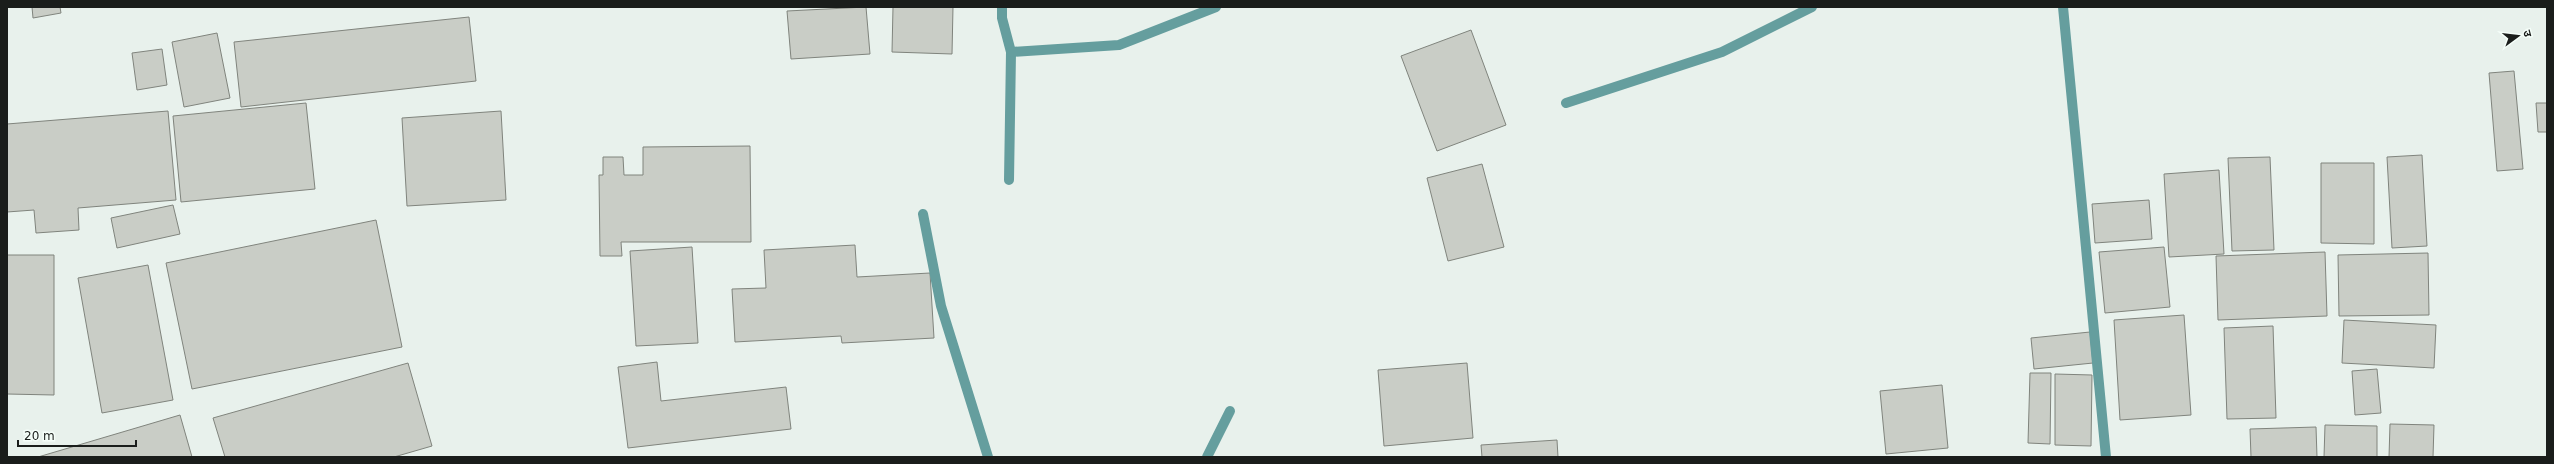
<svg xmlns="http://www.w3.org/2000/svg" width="2554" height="464" font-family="'DejaVu Sans','Noto Sans Devanagari',sans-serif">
<rect width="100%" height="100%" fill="#e8f1ec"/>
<g fill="#c9cdc6" stroke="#80847d">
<polygon points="32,7 60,7 61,13 33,18"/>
<polygon points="866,7 870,54 791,59 787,11"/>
<polygon points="893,7 953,7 952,54 892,52"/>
<polygon points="469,17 476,81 241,107 234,42"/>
<polygon points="1471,30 1506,125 1437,151 1401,56"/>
<polygon points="217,33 230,98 184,107 172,42"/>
<polygon points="162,49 167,85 137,90 132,53"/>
<polygon points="2514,71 2523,169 2497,171 2489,73"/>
<polygon points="306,103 315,189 181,202 173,116"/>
<polygon points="2536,103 2547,103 2547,132 2538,132"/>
<polygon points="168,111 176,200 78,208 79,230 36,233 34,210 7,212 7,124"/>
<polygon points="501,111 506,200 407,206 402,118"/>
<polygon points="750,146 751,242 621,242 622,256 600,256 599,175 603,175 603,157 623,157 624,175 643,175 643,147"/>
<polygon points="2422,155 2427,246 2392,248 2387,157"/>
<polygon points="2270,157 2274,250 2232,251 2228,158"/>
<polygon points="2321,163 2374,163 2374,244 2321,243"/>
<polygon points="1482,164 1504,247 1448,261 1427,178"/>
<polygon points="2219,170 2224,254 2169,257 2164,174"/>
<polygon points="2149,200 2152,239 2095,243 2092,204"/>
<polygon points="173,205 180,234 117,248 111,218"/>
<polygon points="376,220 402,347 192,389 166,263"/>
<polygon points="855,245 857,277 930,273 934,338 842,343 841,336 735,342 732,289 766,288 764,250"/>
<polygon points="692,247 698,343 636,346 630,251"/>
<polygon points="2164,247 2170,307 2105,313 2099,252"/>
<polygon points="2325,252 2327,316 2218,320 2216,256"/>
<polygon points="2428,253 2429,315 2339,316 2338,255"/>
<polygon points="7,255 54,255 54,395 7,394"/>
<polygon points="148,265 173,400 102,413 78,278"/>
<polygon points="2184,315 2191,415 2120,420 2114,320"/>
<polygon points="2344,320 2436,325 2434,368 2342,363"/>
<polygon points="2273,326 2276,418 2227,419 2224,328"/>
<polygon points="2090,332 2093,363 2034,369 2031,338"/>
<polygon points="657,362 661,401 786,387 791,429 628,448 618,367"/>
<polygon points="408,363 432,446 394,457 225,457 213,418"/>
<polygon points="1467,363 1473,438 1384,446 1378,370"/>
<polygon points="2377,369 2381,413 2355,415 2352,371"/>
<polygon points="2030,373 2051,373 2050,444 2028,443"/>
<polygon points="2055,374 2092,375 2091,446 2055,445"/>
<polygon points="1942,385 1948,448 1886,454 1880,391"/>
<polygon points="180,415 192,457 38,457"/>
<polygon points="2390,424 2434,425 2433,457 2389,457"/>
<polygon points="2325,425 2377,426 2377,457 2324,457"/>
<polygon points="2316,427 2317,457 2251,457 2250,429"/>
<polygon points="1557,440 1558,457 1482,457 1481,445"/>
</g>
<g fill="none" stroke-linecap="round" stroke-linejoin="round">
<g stroke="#659e9e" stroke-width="10">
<polyline points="1002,7 1002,18 1011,52 1009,180"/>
<polyline points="2063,7 2106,457"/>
<polyline points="1011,52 1119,45 1216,7"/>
<polyline points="1566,103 1722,52 1812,7"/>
<polyline points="923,214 941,306 988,457"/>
<polyline points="1207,457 1230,411"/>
</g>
</g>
<rect width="2554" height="464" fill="none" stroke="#1a1d1b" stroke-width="16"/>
<g transform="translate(2518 36) rotate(75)" stroke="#f5fef9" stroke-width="3" paint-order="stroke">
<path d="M0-3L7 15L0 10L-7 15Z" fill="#1a1d1b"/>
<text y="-6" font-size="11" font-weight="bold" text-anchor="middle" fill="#1a1d1b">उ</text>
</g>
<path d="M18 440v6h118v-6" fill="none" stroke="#1a1d1b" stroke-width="2"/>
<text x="24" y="440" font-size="12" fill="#1a1d1b" stroke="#f5fef9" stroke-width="3" paint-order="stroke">20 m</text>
</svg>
